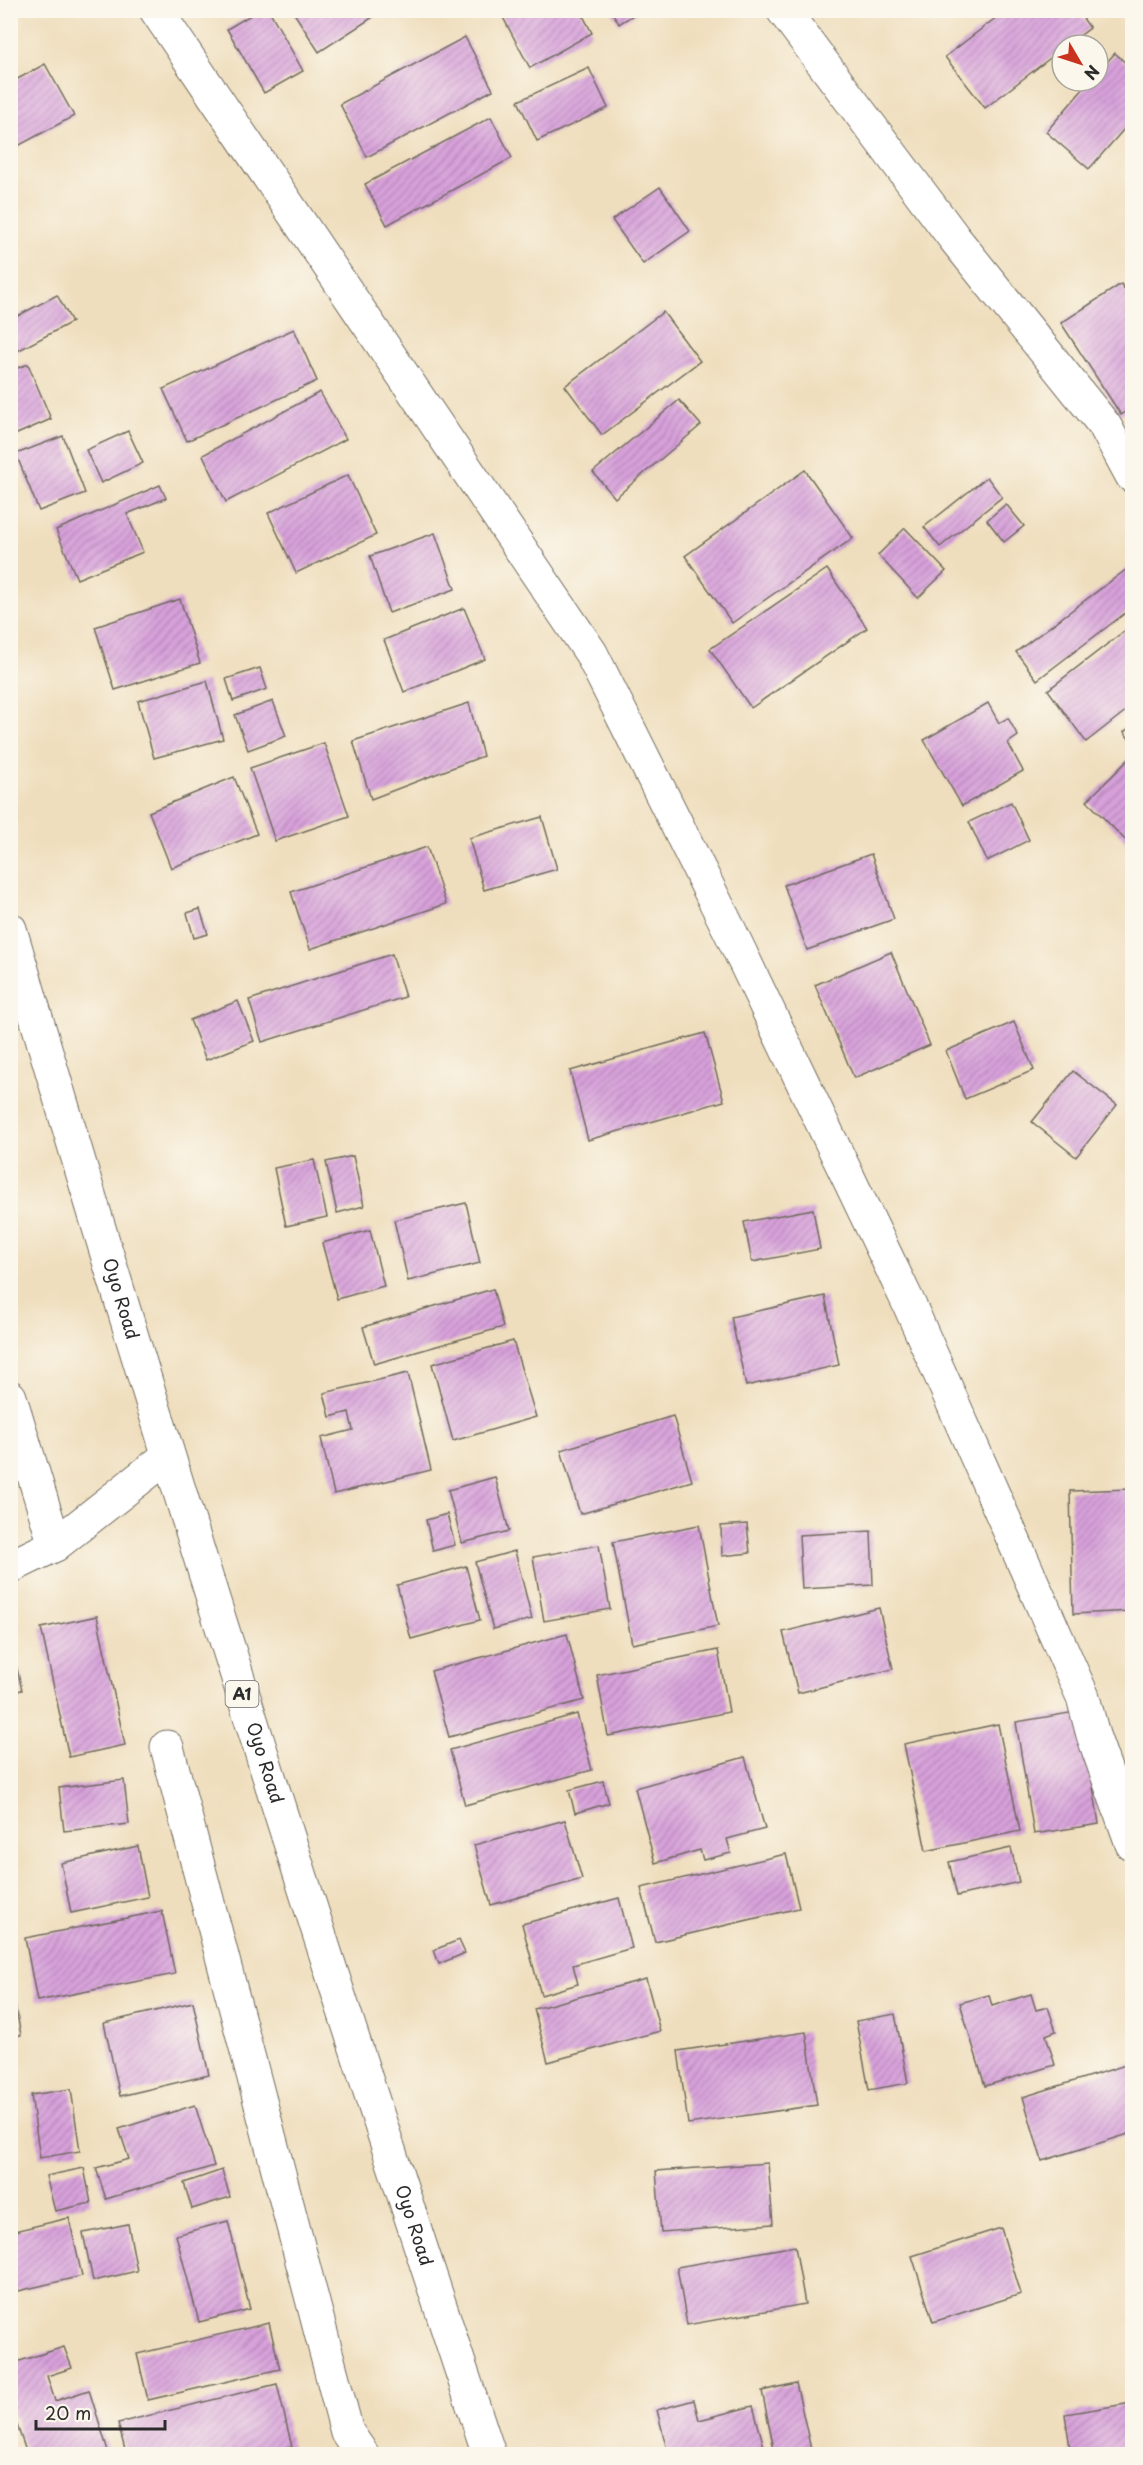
<svg xmlns="http://www.w3.org/2000/svg" width="1143" height="2465" font-family="'Playpen Sans',sans-serif">
<defs>
<pattern id="building-hatch" width="6" height="6" patternUnits="userSpaceOnUse" patternTransform="scale(1.5)"><rect width="6" height="6" fill="#d8a1db"/><path d="M-1 1l2-2M0 6l6-6M5 7l2-2" fill="none" stroke="#af83b2"/></pattern>
</defs>
<rect width="100%" height="100%" fill="#fbf7ec"/>
<filter id="ink" filterUnits="userSpaceOnUse"><feTurbulence type="fractalNoise" baseFrequency=".0167" numOctaves="2"/><feDisplacementMap in="SourceGraphic" scale="12" xChannelSelector="R" yChannelSelector="G"/><feConvolveMatrix kernelMatrix="1 2 1 2 8 2 1 2 1" color-interpolation-filters="sRGB"/></filter>
<filter id="wash" filterUnits="userSpaceOnUse"><feTurbulence type="fractalNoise" baseFrequency=".008" numOctaves="4" result="noise"/><feDisplacementMap in="SourceGraphic" scale="24" xChannelSelector="R" yChannelSelector="G"/><feGaussianBlur stdDeviation="1.35" result="paint"/><feColorMatrix in="noise" values="0 0 0 0 0 0 0 0 0 0 0 0 0 0 0 0 0 1.4 0 .05"/><feComposite in="paint" operator="in"/></filter>
<g filter="url(#wash)">
<rect width="100%" height="100%" fill="#efdebd"/>
<g id="blocks">
<g fill="url(#building-hatch)">
<polygon points="259,10 269,10 303,71 264,93 227,29"/>
<polygon points="292,10 384,10 319,52"/>
<polygon points="499,10 580,10 592,33 530,68"/>
<polygon points="611,10 641,10 619,24"/>
<polygon points="1006,10 1077,10 1090,28 1068,45 1062,45 1062,49 985,108 945,57"/>
<polygon points="465,37 493,90 367,157 340,104"/>
<polygon points="1115,53 1132,69 1132,120 1089,169 1046,132 1090,81 1098,81 1098,72"/>
<polygon points="45,64 74,116 16,147 10,137 10,83"/>
<polygon points="589,68 608,108 537,141 518,101"/>
<polygon points="491,117 512,158 387,225 365,184"/>
<polygon points="660,187 690,231 643,264 612,220"/>
<polygon points="1121,284 1132,301 1132,408 1121,415 1061,323"/>
<polygon points="57,295 72,322 10,355 10,320"/>
<polygon points="663,312 700,361 602,435 565,386"/>
<polygon points="294,329 317,381 187,441 163,389"/>
<polygon points="28,364 51,419 10,437 10,371"/>
<polygon points="320,392 346,439 226,502 203,455"/>
<polygon points="679,400 701,425 615,498 593,472"/>
<polygon points="128,431 143,463 101,483 86,450"/>
<polygon points="63,436 85,493 39,511 16,454"/>
<polygon points="805,470 853,538 732,623 685,556"/>
<polygon points="348,475 376,535 296,573 268,513"/>
<polygon points="987,477 1002,497 940,547 924,527"/>
<polygon points="160,485 166,498 127,514 143,552 77,579 56,530"/>
<polygon points="1006,504 1024,526 1004,542 987,520"/>
<polygon points="905,528 946,571 918,598 878,555"/>
<polygon points="435,533 455,589 389,613 370,556"/>
<polygon points="1131,566 1132,608 1037,680 1016,652"/>
<polygon points="827,569 867,628 751,708 710,649"/>
<polygon points="180,599 200,663 115,690 95,627"/>
<polygon points="464,608 485,659 404,692 384,640"/>
<polygon points="1132,625 1132,706 1086,742 1048,690"/>
<polygon points="260,668 267,689 233,701 226,679"/>
<polygon points="207,681 223,739 154,758 138,701"/>
<polygon points="273,701 286,736 248,750 235,715"/>
<polygon points="469,703 483,756 371,799 353,741"/>
<polygon points="988,703 999,723 1008,718 1018,736 1008,743 1023,771 962,806 924,740"/>
<polygon points="1132,726 1132,743 1124,732"/>
<polygon points="324,743 349,816 275,841 250,768"/>
<polygon points="1129,759 1132,763 1132,847 1087,801"/>
<polygon points="234,777 257,834 171,868 149,812"/>
<polygon points="1011,802 1029,840 987,861 969,822"/>
<polygon points="542,817 557,869 484,890 469,838"/>
<polygon points="427,847 446,904 310,949 291,892"/>
<polygon points="871,854 894,919 807,950 784,885"/>
<polygon points="200,909 208,934 194,938 187,913"/>
<polygon points="891,952 930,1045 854,1078 815,985"/>
<polygon points="392,954 405,997 262,1042 249,1000"/>
<polygon points="238,1001 254,1041 206,1060 190,1020"/>
<polygon points="1014,1022 1034,1070 965,1099 946,1051"/>
<polygon points="705,1033 724,1101 588,1140 570,1071"/>
<polygon points="1073,1071 1117,1105 1076,1157 1032,1122"/>
<polygon points="353,1156 364,1206 337,1213 326,1162"/>
<polygon points="314,1160 327,1217 286,1226 274,1168"/>
<polygon points="466,1203 480,1263 408,1281 394,1220"/>
<polygon points="813,1209 820,1249 752,1262 744,1222"/>
<polygon points="370,1230 384,1286 337,1299 322,1243"/>
<polygon points="493,1289 503,1327 374,1364 363,1327"/>
<polygon points="825,1296 839,1365 746,1386 731,1317"/>
<polygon points="513,1341 536,1417 453,1441 432,1364"/>
<polygon points="408,1373 431,1470 334,1494 321,1438 353,1430 349,1412 330,1417 324,1393"/>
<polygon points="673,1416 692,1481 580,1514 561,1450"/>
<polygon points="495,1477 509,1531 462,1543 448,1490"/>
<polygon points="1132,1489 1132,1611 1073,1614 1070,1491"/>
<polygon points="447,1514 455,1545 433,1551 426,1520"/>
<polygon points="747,1524 750,1553 722,1556 721,1526"/>
<polygon points="699,1525 718,1626 632,1644 613,1542"/>
<polygon points="871,1531 873,1585 802,1589 799,1535"/>
<polygon points="599,1545 610,1609 544,1621 533,1557"/>
<polygon points="515,1551 532,1619 493,1629 475,1562"/>
<polygon points="466,1566 480,1620 411,1639 397,1585"/>
<polygon points="879,1608 893,1669 798,1693 783,1632"/>
<polygon points="97,1616 125,1745 69,1757 41,1628"/>
<polygon points="567,1634 584,1700 449,1737 431,1671"/>
<polygon points="718,1650 729,1712 608,1736 597,1675"/>
<polygon points="15,1660 22,1690 10,1693 10,1661"/>
<polygon points="1081,1711 1099,1824 1034,1834 1016,1722"/>
<polygon points="577,1714 592,1770 465,1805 450,1750"/>
<polygon points="998,1724 1020,1831 926,1851 904,1744"/>
<polygon points="745,1757 765,1829 727,1839 731,1853 703,1860 700,1850 655,1863 635,1788"/>
<polygon points="124,1780 129,1824 64,1831 59,1788"/>
<polygon points="603,1781 609,1803 575,1813 569,1790"/>
<polygon points="565,1820 582,1879 491,1905 474,1845"/>
<polygon points="138,1846 148,1897 71,1913 61,1863"/>
<polygon points="1011,1848 1019,1882 957,1896 949,1862"/>
<polygon points="786,1854 799,1908 655,1942 641,1888"/>
<polygon points="619,1898 632,1948 573,1965 578,1984 541,1995 522,1924"/>
<polygon points="162,1911 175,1974 37,2001 25,1938"/>
<polygon points="459,1940 465,1953 439,1964 434,1950"/>
<polygon points="646,1979 660,2031 548,2062 534,2009"/>
<polygon points="10,1994 13,1994 21,2035 10,2037"/>
<polygon points="1031,1994 1036,2010 1048,2007 1056,2031 1046,2035 1055,2065 985,2086 960,2003 989,1995 992,2006"/>
<polygon points="193,2002 209,2075 120,2096 104,2023"/>
<polygon points="895,2014 908,2083 869,2090 856,2021"/>
<polygon points="806,2032 817,2105 688,2124 678,2051"/>
<polygon points="1132,2063 1132,2133 1042,2161 1023,2097"/>
<polygon points="71,2089 80,2151 40,2158 31,2095"/>
<polygon points="195,2105 214,2166 106,2199 96,2168 129,2159 119,2129"/>
<polygon points="768,2163 773,2224 661,2232 656,2171"/>
<polygon points="84,2168 91,2203 55,2211 46,2176"/>
<polygon points="222,2170 230,2197 192,2209 184,2183"/>
<polygon points="69,2218 82,2276 10,2293 10,2232"/>
<polygon points="228,2221 250,2309 199,2322 176,2235"/>
<polygon points="128,2224 137,2271 93,2281 83,2233"/>
<polygon points="1001,2228 1021,2294 933,2322 912,2256"/>
<polygon points="795,2246 805,2304 687,2325 677,2267"/>
<polygon points="269,2323 280,2369 148,2400 137,2354"/>
<polygon points="64,2347 72,2368 47,2376 55,2401 89,2390 109,2454 27,2454 10,2405 10,2364"/>
<polygon points="796,2383 812,2454 775,2454 762,2391"/>
<polygon points="277,2384 292,2447 262,2454 126,2454 118,2423"/>
<polygon points="694,2400 699,2420 753,2406 766,2454 668,2454 657,2410"/>
<polygon points="1132,2403 1132,2454 1071,2454 1065,2414"/>
</g>
</g>
</g>
<g filter="url(#ink)">
<use href="#blocks" fill-opacity="0" stroke="#706a5e" stroke-width="1.5"/>
<g fill="none" stroke-linecap="round" stroke-linejoin="round">
<defs>
<g id="minor">
<polyline points="156,10 591,653 730,931 909,1304 1083,1697 1093,1735 1132,1844"/>
<polyline points="783,10 955,239 1105,426 1132,476"/>
<polyline points="10,1397 55,1545"/>
<polyline points="10,1567 55,1545 168,1456"/>
<polyline points="167,1747 347,2432 362,2454"/>
</g>
<g id="trunk">
<path id="s1" d="M10 929C160 1441 321 1948 489 2454"/>
</g>
</defs>
<use href="#minor" stroke="#706a5e" stroke-width="35"/>
<use href="#trunk" stroke="#706a5e" stroke-width="35"/>
<use href="#minor" stroke="#fff" stroke-width="33"/>
<use href="#trunk" stroke="#fff" stroke-width="33"/>
</g>
</g>
<g text-anchor="middle" stroke-width="4.5" stroke-linejoin="round" paint-order="stroke">
<rect fill="#fbf7ec" stroke="#696865" stroke-width="1.5" x="225.5" y="1681" width="33" height="26" rx="4.5"/>
<g font-size="16" font-weight="bold" fill="#2b2b2b">
<text x="242" y="1700">A1</text>
</g>
<g font-size="18" fill="#2b2b2b" stroke="#fbf7ec">
<text dy="6" stroke="none"><textPath href="#s1" startOffset="386">Oyo Road</textPath></text>
<text dy="6" stroke="none"><textPath href="#s1" startOffset="872">Oyo Road</textPath></text>
<text dy="6" stroke="none"><textPath href="#s1" startOffset="1358">Oyo Road</textPath></text>
</g>
</g>
<rect width="1143" height="2465" fill="none" stroke="#fbf7ec" stroke-width="36"/>
<g transform="translate(1080 63) rotate(129)"><circle r="28" fill="#fbf7ec" stroke="#a8a59f" stroke-width="1.5"/>
<path d="M0-4.5L10 22L0 15L-10 22Z" fill="#c8321e"/>
<text y="-9" font-size="16" font-weight="bold" text-anchor="middle" fill="#2b2b2b">N</text>
</g>
<path d="M36 2420v9h129v-9" fill="none" stroke="#2b2b2b" stroke-width="3"/>
<text x="45" y="2420" font-size="18" fill="#2b2b2b" stroke="#fbf7ec" stroke-width="4.5" paint-order="stroke">20 m</text>
</svg>
